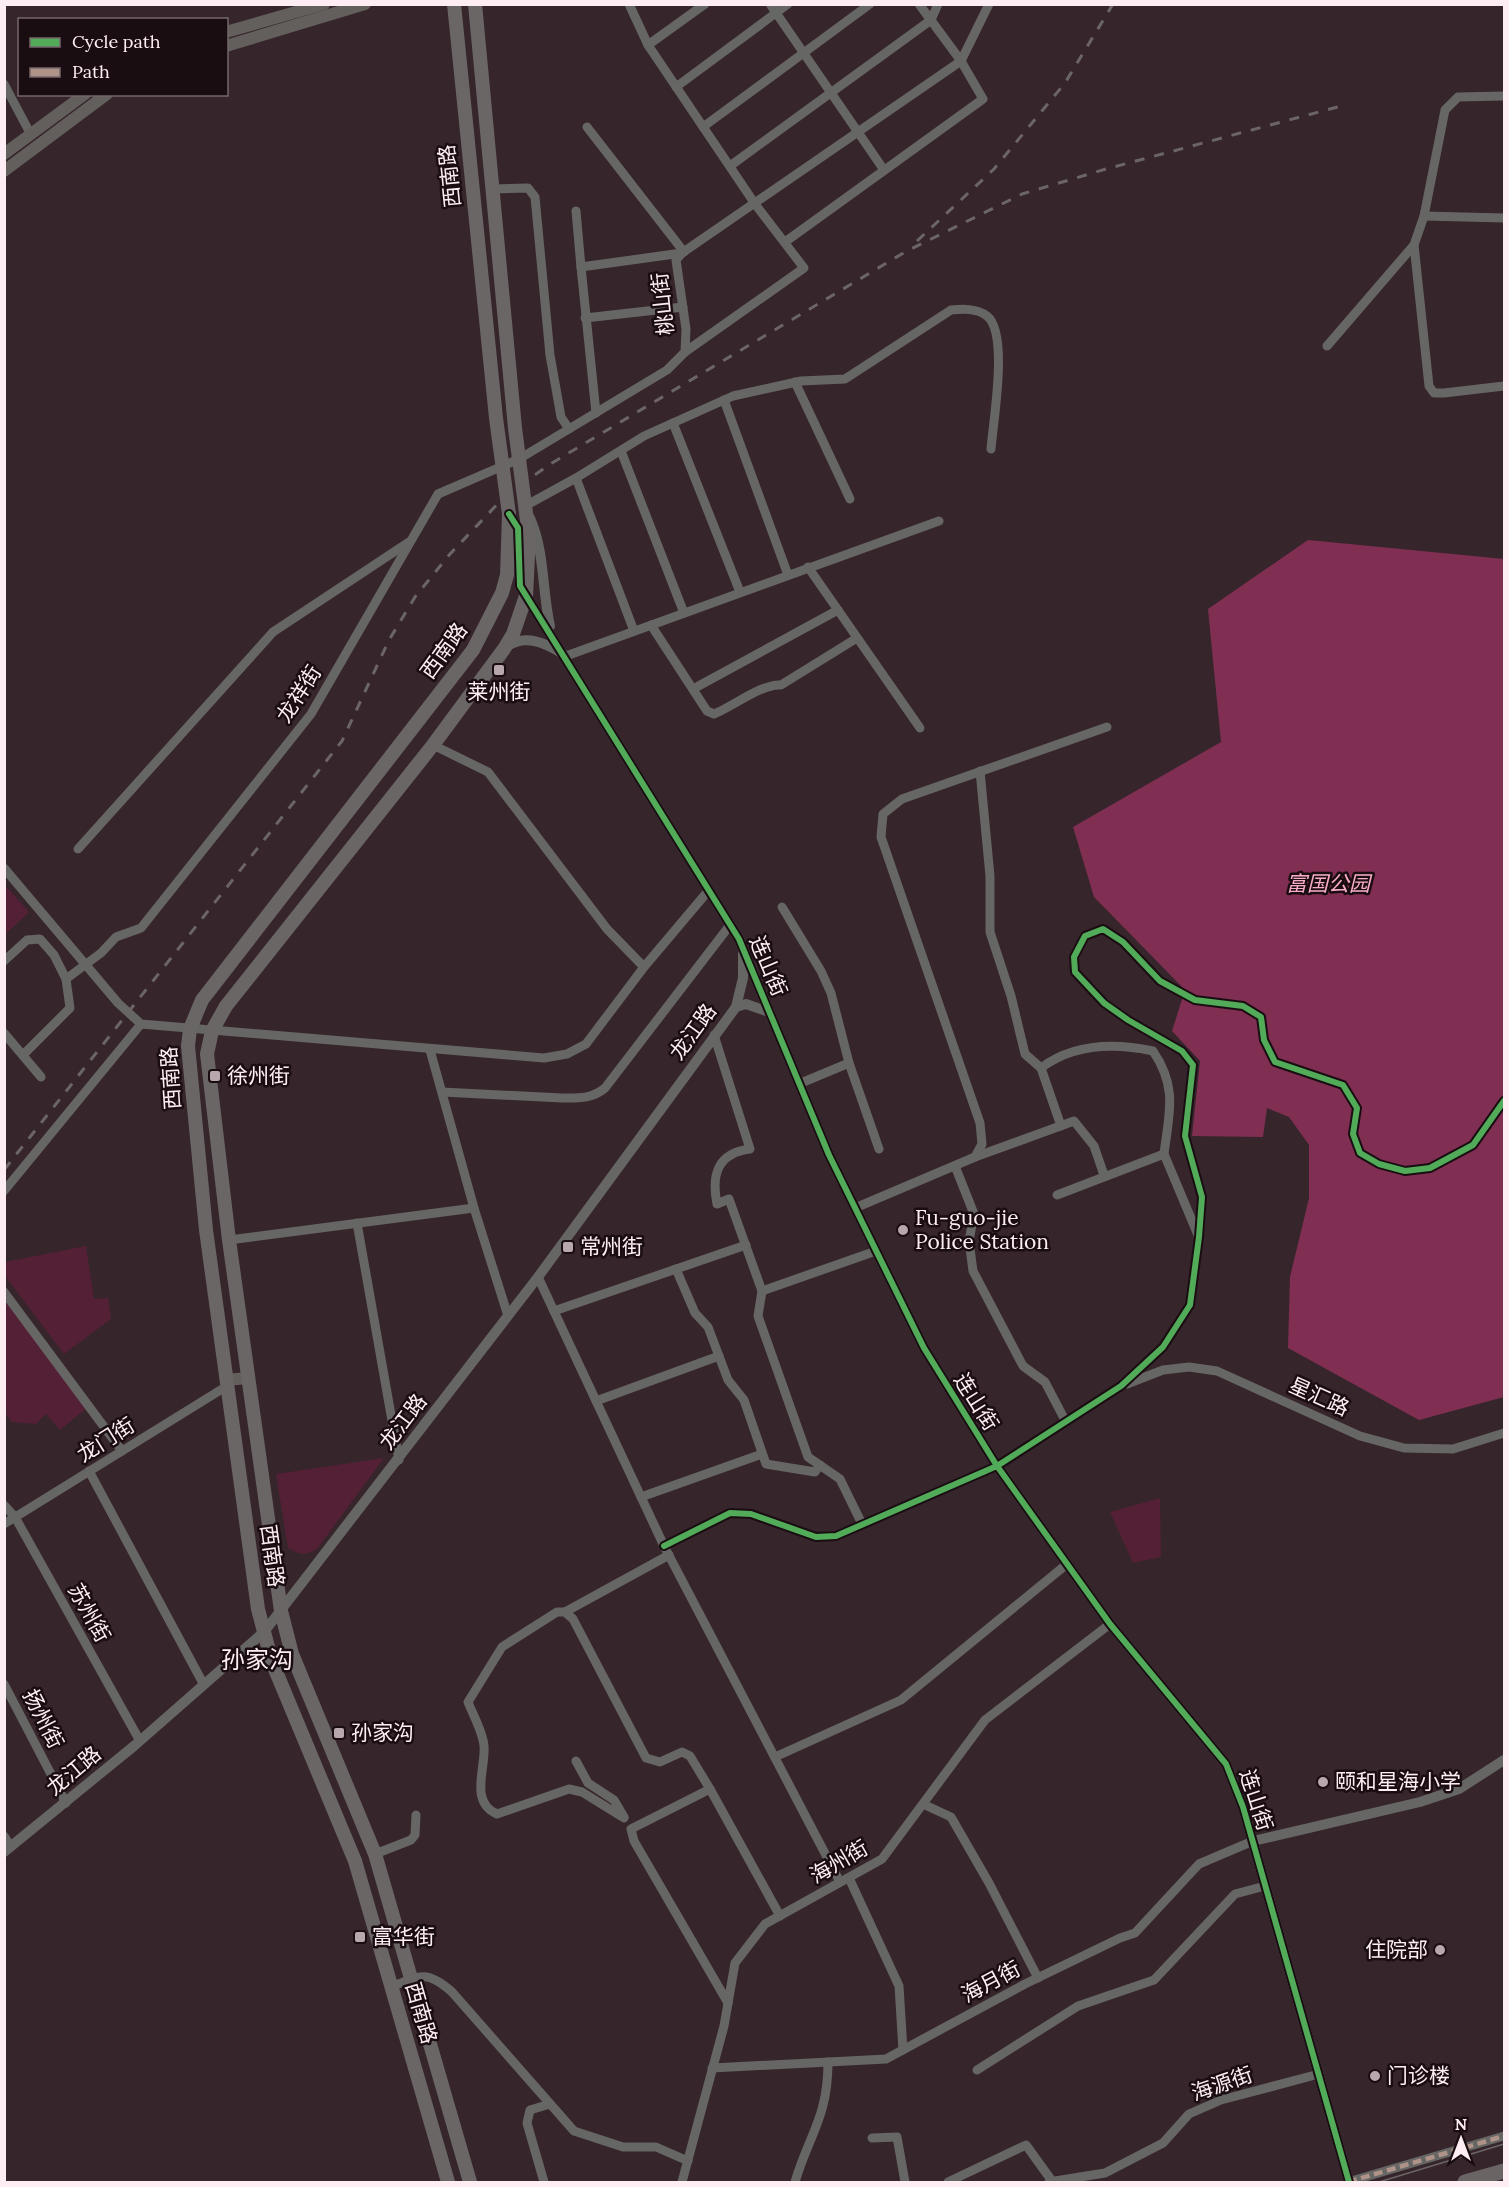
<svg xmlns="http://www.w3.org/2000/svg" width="1509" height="2187" font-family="Lora,'Noto Sans SC',serif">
<rect width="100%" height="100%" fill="#36252b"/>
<g fill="#542036">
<polygon points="5,885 29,912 5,935"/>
<polygon points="86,1246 94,1299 108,1298 111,1319 64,1354 5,1276 5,1262"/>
<polygon points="4,1298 88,1407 60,1430 46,1414 36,1424 12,1422 5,1413"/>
<path d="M384 1458 317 1549C306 1556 299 1555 288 1548L276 1474Z"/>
<polygon points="1160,1498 1161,1557 1133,1563 1110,1512"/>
</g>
<polygon fill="#802f53" points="1308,540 1504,559 1504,1397 1419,1420 1288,1348 1290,1277 1309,1198 1309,1145 1289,1117 1267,1108 1263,1137 1192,1136 1200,1061 1172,1031 1185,990 1094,897 1073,827 1221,742 1208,609"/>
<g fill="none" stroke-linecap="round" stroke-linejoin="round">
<g stroke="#666664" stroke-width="9">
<polyline points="629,4 648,45 755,204 804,268 685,352"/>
<polyline points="770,4 884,170"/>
<polyline points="648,45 705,4"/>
<polyline points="4,84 30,133"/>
<polyline points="676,87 788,4"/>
<polyline points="587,127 684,252"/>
<polyline points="703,127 870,4"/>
<polyline points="730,166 931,20 938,4"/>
<polyline points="492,189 528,188 535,197 550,355 561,417 569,429"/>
<polyline points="576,211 581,267"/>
<polyline points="1424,216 1504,218"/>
<polyline points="785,242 983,99 961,61 919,4"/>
<polyline points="1414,245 1429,386 1434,393 1444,393 1504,386"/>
<polyline points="585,318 683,307"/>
<polyline points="1327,346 1414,245 1424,216 1445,110 1458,97 1504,96"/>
<polyline points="795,382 850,499"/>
<polyline points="724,400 788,575"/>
<polyline points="596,413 581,267 682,253"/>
<polyline points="673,423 740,592"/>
<polyline points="621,451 684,613"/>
<polyline points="576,478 634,631"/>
<path d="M525 506 576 478 644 436 733 396 801 381 845 379 951 310C962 309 977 308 987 316 1009 333 993 422 991 449"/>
<polyline points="808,567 920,728"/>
<path d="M651 625 707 711 714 714C732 707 763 683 781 685L857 638"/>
<polyline points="566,656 939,521"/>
<polyline points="693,689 838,610"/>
<polyline points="433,745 488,772 607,929 644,967"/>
<polyline points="980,771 990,876 990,932 1011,996 1025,1054 1041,1068 1061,1126"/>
<polyline points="78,849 273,632 409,542"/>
<polyline points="4,868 118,1003 141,1024 544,1058 567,1054 586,1044 644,967 709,890"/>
<polyline points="782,907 821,971 831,993 849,1063 879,1149"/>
<polyline points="4,961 27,940 40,939 54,955 66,979 101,953 116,937 141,928 311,714 438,494 519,459 667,370 685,352 686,329 676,260 682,253 961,61 989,4"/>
<polyline points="4,1033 41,1077"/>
<path d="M714 1035 750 1149C718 1153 711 1174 717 1204L729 1199 762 1291 758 1316 808 1457 840 1479 862 1524"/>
<polyline points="430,1050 474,1208 508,1316"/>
<polyline points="23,1055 70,1008 66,979"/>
<path d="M1041 1068C1073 1044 1115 1043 1153 1051 1178 1088 1169 1113 1164 1154"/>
<polyline points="801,1083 849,1063"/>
<path d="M442 1092 562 1098C578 1098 592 1099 605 1088L730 925"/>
<polyline points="975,1157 1074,1121 1094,1146 1104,1175"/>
<polyline points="955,1166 974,1214 969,1241 973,1271 1023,1366 1045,1382 1066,1422"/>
<polyline points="4,1191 141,1024"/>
<polyline points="1057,1195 1164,1154 1198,1235"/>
<polyline points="855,1208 975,1157 982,1144 980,1123 881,837 883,814 902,799 1107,727"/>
<polyline points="357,1223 399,1460"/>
<polyline points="229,1240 474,1208"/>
<polyline points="676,1269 695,1313 708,1327 728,1380 744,1400 766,1464 815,1472 820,1465"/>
<polyline points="538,1277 664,1546 840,1882"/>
<polyline points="762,1291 876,1251"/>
<polyline points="4,1292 122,1451"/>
<polyline points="554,1311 746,1245"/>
<polyline points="1127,1384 1163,1370 1189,1367 1217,1371 1360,1436 1404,1448 1453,1449 1504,1433"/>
<polyline points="596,1401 719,1356"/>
<polyline points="89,1471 204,1685"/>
<polyline points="641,1497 762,1454"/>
<polyline points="4,1505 15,1517 140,1741"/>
<polyline points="4,1524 227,1386"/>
<polyline points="664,1546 730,1513 751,1514 816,1537 836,1536 997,1466 1121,1386 1163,1347 1190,1305 1199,1237 1202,1197 1185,1136 1193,1065 1182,1051 1128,1020 1104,1003 1075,972 1074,957 1085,936 1103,929 1123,942 1160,981 1195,1000 1243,1006 1261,1017 1264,1040 1275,1062 1343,1085 1357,1108 1353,1134 1360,1153 1379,1164 1405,1171 1430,1168 1473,1145 1504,1101"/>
<polyline points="565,1612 669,1555"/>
<polyline points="4,1684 66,1803"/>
<polyline points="775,1757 901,1700 1067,1564"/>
<polyline points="576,1761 588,1783 614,1800 624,1817"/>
<polyline points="925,1805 951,1817 989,1883 1038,1978"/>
<path d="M624 1818 582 1792 569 1789 497 1814C469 1802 486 1768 484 1746 483 1732 473 1715 468 1702L502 1647 557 1612H565L573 1619 646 1758 660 1762 682 1752 690 1756 710 1789"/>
<polyline points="4,1836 11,1847"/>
<polyline points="375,1854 411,1840 415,1835 416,1815"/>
<polyline points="849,1878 899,1986 903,2050"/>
<path d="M391 1987C420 1975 427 1970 452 1992L574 2131 623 2147H656L688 2161"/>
<polyline points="728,2003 634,1841 631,1829 710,1789 780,1916"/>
<polyline points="712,2068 886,2059 1025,1984 1120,1938 1135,1933 1199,1864 1253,1841"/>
<polyline points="977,2070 1078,2006 1154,1980 1235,1894 1265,1886"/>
<polyline points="872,2138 897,2137 905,2182"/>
<polyline points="544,2182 527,2123 530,2110 550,2104"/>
<polyline points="682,2182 724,2026 735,1963 765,1924 882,1859 985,1720 1110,1624"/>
<path d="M795 2182C809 2135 828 2117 828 2062"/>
<polyline points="948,2182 1026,2145 1052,2181"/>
<polyline points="1049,2182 1105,2173 1163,2143 1189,2114 1221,2100 1319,2074"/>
<polyline points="1348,2182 1504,2136"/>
</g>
<g stroke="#666664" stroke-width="10">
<polyline points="509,514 518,528 520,586 739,939 829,1155 924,1348 997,1466 1110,1624 1226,1764 1243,1807 1349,2182"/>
<path d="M530 518C545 552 542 591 550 626"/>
<path d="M506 647C525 634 544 642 563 654"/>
<polyline points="736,1007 746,1004 769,1012"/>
<polyline points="1253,1841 1420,1802 1459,1789 1504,1760"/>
<polyline points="4,1852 134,1746 264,1632 538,1277 736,1007 743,978 743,954"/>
</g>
<g stroke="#635f5d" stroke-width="12">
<polyline points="226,32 324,4"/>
<polyline points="226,46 365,4"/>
<polyline points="4,154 85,94"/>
<polyline points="4,171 107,94"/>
<polyline points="226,1380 248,1378"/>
</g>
<g stroke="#6a6666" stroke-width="14">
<polyline points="448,2182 355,1861 272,1662 258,1609 206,1230 188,1046 190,1029 202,1000 473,650 502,593 507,575 509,514 496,418 454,4"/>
<polyline points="470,2182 375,1854 292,1654 281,1611 229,1240 207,1054 212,1031 226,1006 433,745 504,649 513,634 526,596 529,536 515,428 475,4"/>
</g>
<polyline stroke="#6a6464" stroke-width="15" points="1465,2182 1504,2171"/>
<polyline stroke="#6c6566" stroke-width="1.5" points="1379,2182 1504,2144"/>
<g stroke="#6c6566" stroke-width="3" stroke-dasharray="10 10" stroke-linecap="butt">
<polyline points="917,241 994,169 1065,83 1113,4"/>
<polyline points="4,1170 342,741 389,640 415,597 450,554 507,494 552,463 905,252 1022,194 1106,169 1345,105"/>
</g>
<polyline stroke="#af9288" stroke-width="4.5" stroke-dasharray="9 4.5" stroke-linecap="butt" points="1348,2182 1504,2136"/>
<defs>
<g id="cycleway">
<polyline points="509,514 518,528 520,586 739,939 829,1155 924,1348 997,1466 1110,1624 1226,1764 1243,1807 1349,2182"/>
<polyline points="664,1546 730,1513 751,1514 816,1537 836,1536 997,1466 1121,1386 1163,1347 1190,1305 1199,1237 1202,1197 1185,1136 1193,1065 1182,1051 1128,1020 1104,1003 1075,972 1074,957 1085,936 1103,929 1123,942 1160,981 1195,1000 1243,1006 1261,1017 1264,1040 1275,1062 1343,1085 1357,1108 1353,1134 1360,1153 1379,1164 1405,1171 1430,1168 1473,1145 1504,1101"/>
</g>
</defs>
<use href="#cycleway" stroke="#1a0d12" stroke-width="10"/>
<use href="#cycleway" stroke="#51ab58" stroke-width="6"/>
</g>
<g fill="#b8a8ad" stroke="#1a0d12" stroke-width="2">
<rect x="493" y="664" width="12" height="12" rx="3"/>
<rect x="209" y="1070" width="12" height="12" rx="3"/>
<circle cx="903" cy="1230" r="6"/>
<rect x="562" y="1241" width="12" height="12" rx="3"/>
<rect x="333" y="1727" width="12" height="12" rx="3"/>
<circle cx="1323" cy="1782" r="6"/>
<rect x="354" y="1931" width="12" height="12" rx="3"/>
<circle cx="1440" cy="1950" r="6"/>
<circle cx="1375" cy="2076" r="6"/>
</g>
<g text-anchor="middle" stroke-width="5" stroke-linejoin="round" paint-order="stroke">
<g font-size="21" fill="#feeef3" stroke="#1a0d12">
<text transform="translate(450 176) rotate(-96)" y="7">西南路</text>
<text transform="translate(663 304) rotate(-96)" y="7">桃山街</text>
<text transform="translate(444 651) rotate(-54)" y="7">西南路</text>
<text transform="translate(299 694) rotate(-57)" y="7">龙祥街</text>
<text transform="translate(768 966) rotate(67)" y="7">连山街</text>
<text transform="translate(693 1032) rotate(-54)" y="7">龙江路</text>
<text transform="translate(171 1078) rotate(-94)" y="7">西南路</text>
<text transform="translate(1319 1397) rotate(24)" y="7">星汇路</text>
<text transform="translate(976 1402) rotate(58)" y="7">连山街</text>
<text transform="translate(403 1422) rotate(-53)" y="7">龙江路</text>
<text transform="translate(106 1440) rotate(-32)" y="7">龙门街</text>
<text transform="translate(272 1556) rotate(82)" y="7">西南路</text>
<text transform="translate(89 1613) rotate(61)" y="7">苏州街</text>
<text transform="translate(43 1719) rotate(63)" y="7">扬州街</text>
<text transform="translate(74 1771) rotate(-40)" y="7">龙江路</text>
<text transform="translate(1256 1800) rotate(72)" y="7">连山街</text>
<text transform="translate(839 1862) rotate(-30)" y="7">海州街</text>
<text transform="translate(991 1982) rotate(-28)" y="7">海月街</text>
<text transform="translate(421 2013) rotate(74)" y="7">西南路</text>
<text transform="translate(1222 2084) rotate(-19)" y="7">海源街</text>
</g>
<g font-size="21" fill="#feeef3" stroke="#1a0d12" text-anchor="start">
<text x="499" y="699" text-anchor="middle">莱州街</text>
<text x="227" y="1083">徐州街</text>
<text x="915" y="1225">Fu-guo-jie<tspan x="915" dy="24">Police Station</tspan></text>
<text x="580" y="1254">常州街</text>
<text x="351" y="1740">孙家沟</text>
<text x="1335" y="1789">颐和星海小学</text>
<text x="372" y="1944">富华街</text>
<text x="1428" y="1957" text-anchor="end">住院部</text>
<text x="1387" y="2083">门诊楼</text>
</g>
<g font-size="21" font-style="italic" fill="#f8acc7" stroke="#1a0d12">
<text x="1328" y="891">富国公园</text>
</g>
<g font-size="24" fill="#feeef3" stroke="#1a0d12">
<text x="257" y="1668">孙家沟</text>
</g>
</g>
<rect width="1509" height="2187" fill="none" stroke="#feeef3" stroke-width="12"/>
<rect x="18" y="18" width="210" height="78" fill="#1a0d12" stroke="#75676c" stroke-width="1.5"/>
<rect x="30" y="38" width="30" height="9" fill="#51ab58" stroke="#75676c" stroke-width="1.5"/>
<text x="72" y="48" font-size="18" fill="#feeef3">Cycle path</text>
<rect x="30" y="68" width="30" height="9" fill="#af9288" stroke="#75676c" stroke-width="1.5"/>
<text x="72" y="78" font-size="18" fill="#feeef3">Path</text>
<g transform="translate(1461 2139)" stroke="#1a0d12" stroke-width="4.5" paint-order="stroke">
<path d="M0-4.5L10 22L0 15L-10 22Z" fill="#feeef3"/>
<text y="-9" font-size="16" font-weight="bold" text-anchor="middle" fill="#feeef3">N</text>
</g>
</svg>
